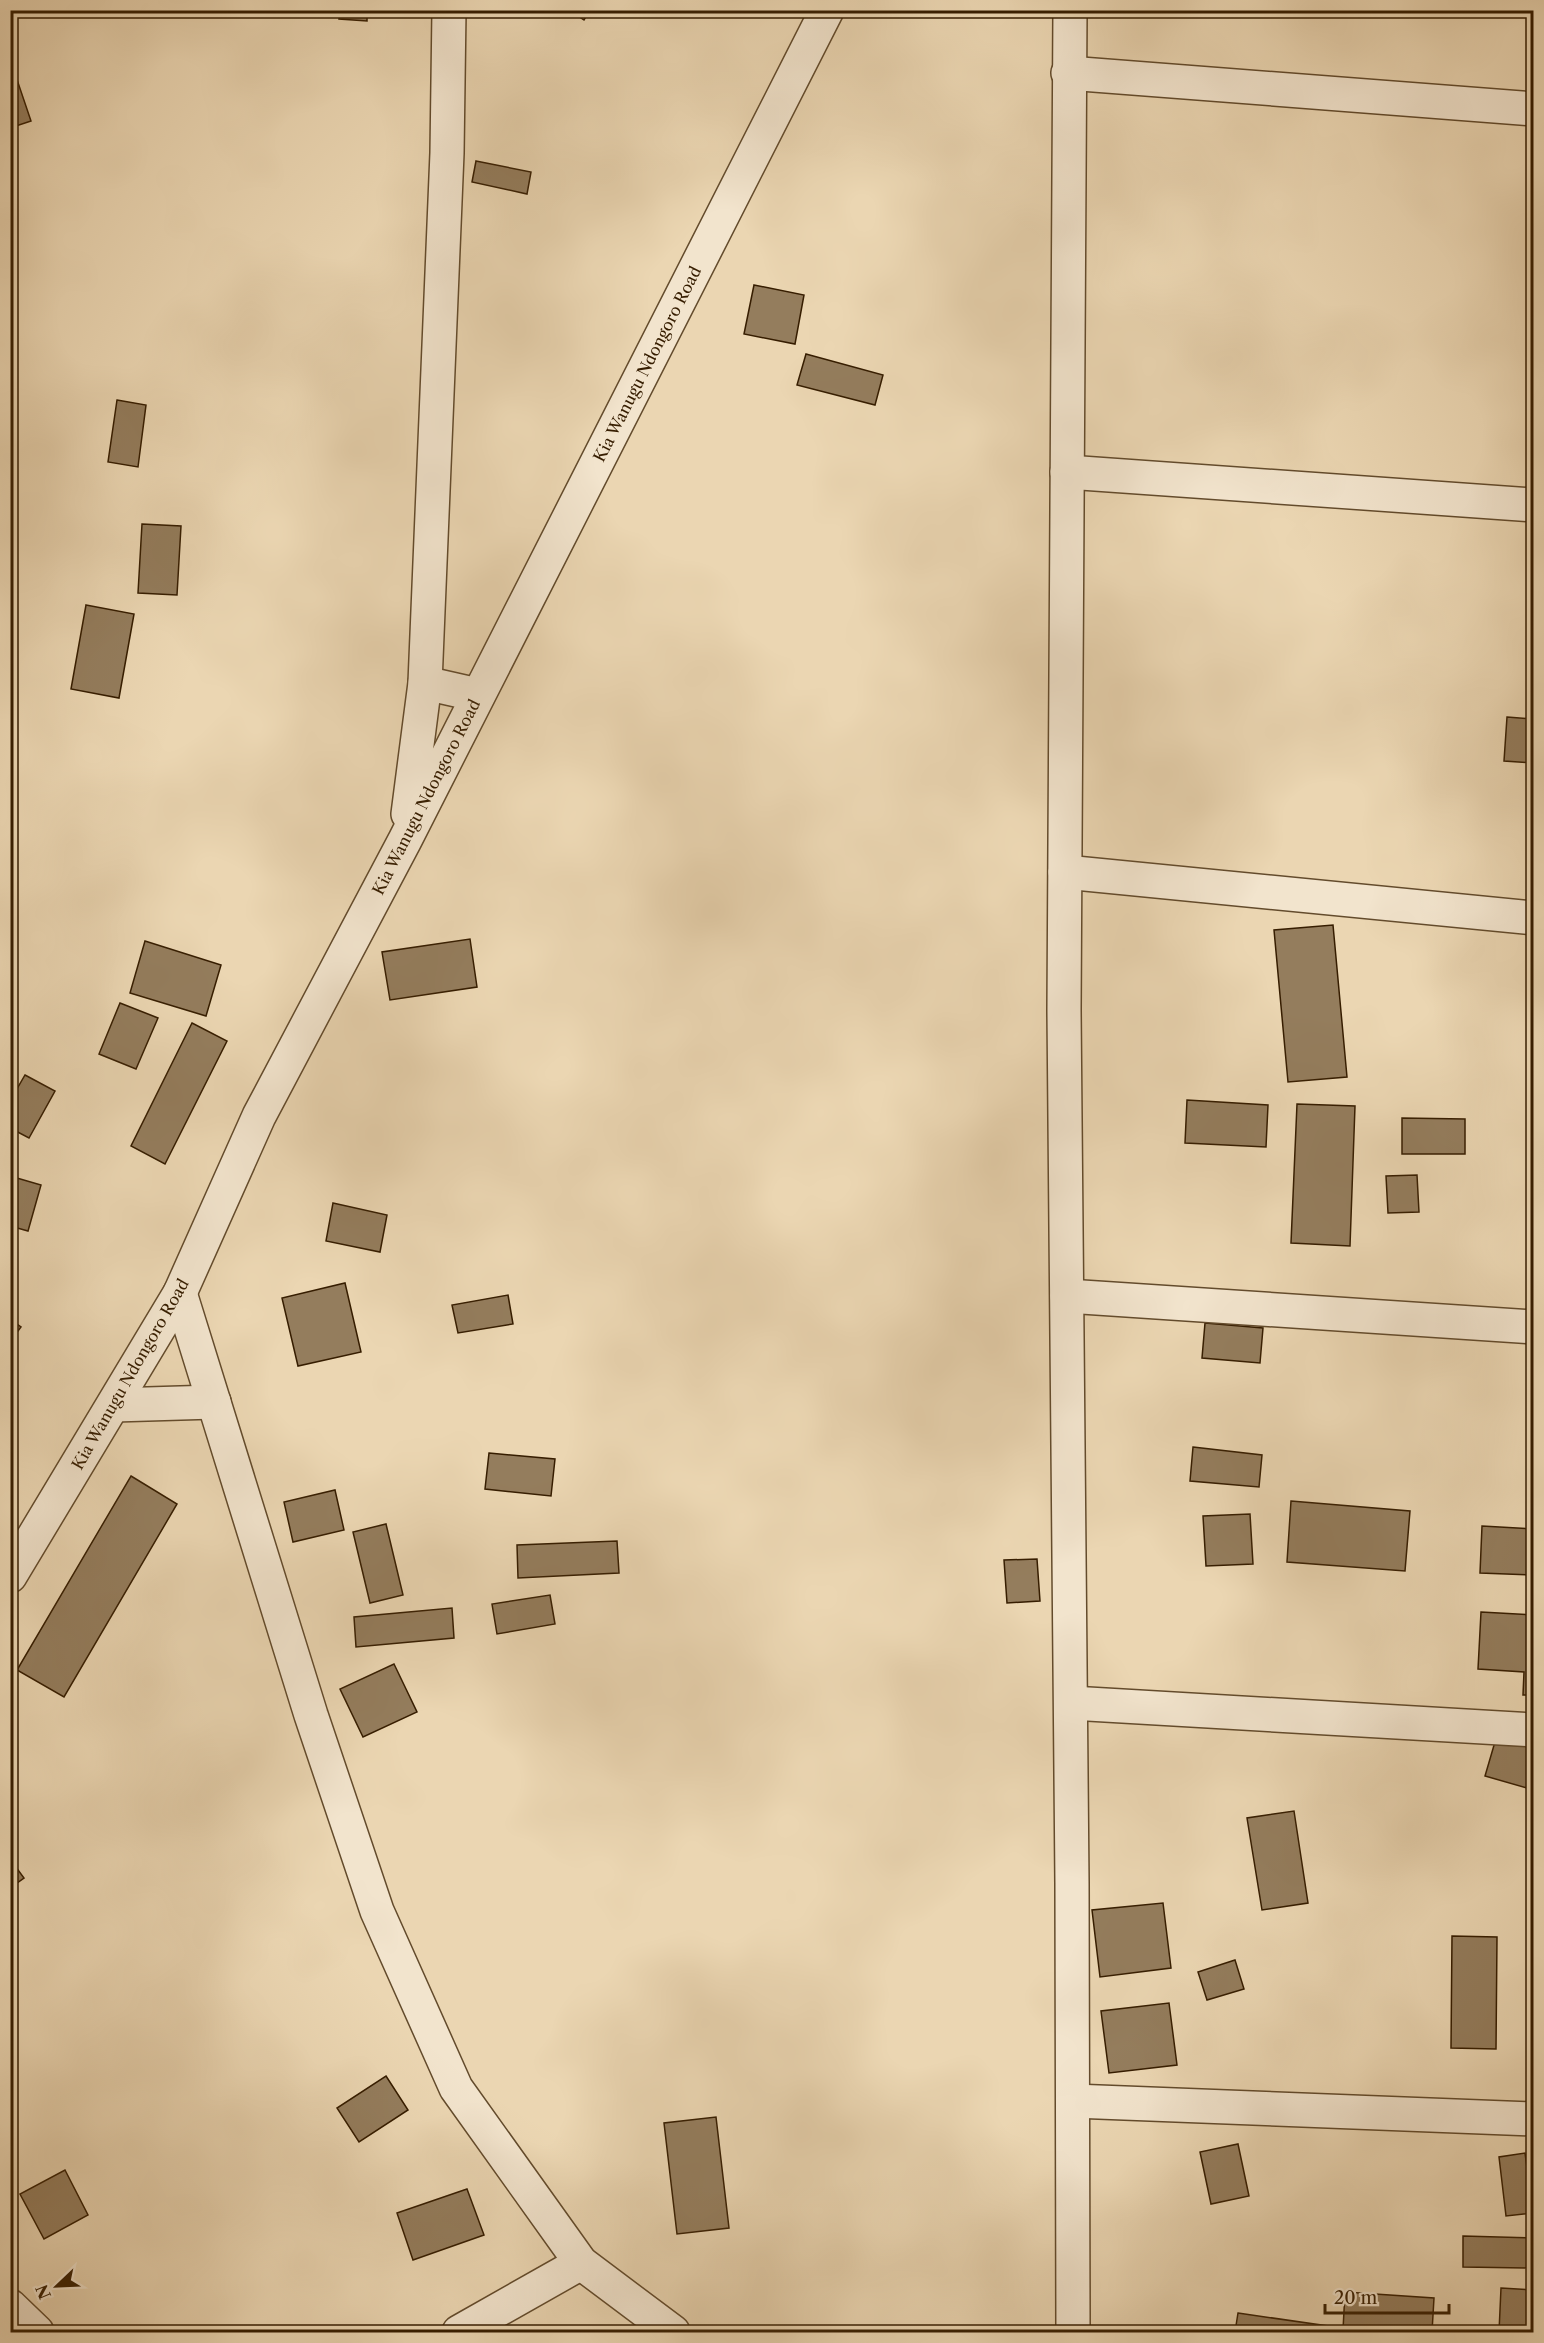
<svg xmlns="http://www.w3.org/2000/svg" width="1544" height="2343" font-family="'Libre Caslon Text',serif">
<rect width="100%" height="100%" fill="#ebd6b2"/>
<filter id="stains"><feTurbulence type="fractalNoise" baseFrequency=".00333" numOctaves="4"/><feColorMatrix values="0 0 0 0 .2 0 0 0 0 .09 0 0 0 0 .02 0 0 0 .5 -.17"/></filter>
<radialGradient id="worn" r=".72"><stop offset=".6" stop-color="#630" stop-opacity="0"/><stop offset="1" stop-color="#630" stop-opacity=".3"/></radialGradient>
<g fill="#947d5d" stroke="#361d00" stroke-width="1.5">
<polygon points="340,10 367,10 367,21 339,19"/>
<polygon points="569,10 590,10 584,20"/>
<polygon points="10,59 31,121 10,128"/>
<polygon points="476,161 531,172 527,194 472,182"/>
<polygon points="754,285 804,295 795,344 744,334"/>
<polygon points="806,354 883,375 875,405 797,385"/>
<polygon points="117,400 146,405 138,467 108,462"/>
<polygon points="142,524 181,526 177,595 138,593"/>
<polygon points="86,605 134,614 119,698 71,689"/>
<polygon points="1507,717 1534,719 1534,763 1504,761"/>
<polygon points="1333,925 1347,1077 1288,1082 1274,930"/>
<polygon points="470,939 477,987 390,1000 382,952"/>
<polygon points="145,941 221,965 206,1016 130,993"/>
<polygon points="120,1003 158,1018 136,1069 99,1054"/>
<polygon points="192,1023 227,1041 165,1164 131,1146"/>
<polygon points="25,1075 55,1091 29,1138 10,1128 10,1101"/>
<polygon points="1187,1100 1268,1105 1266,1147 1185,1143"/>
<polygon points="1297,1104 1355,1106 1350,1246 1291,1243"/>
<polygon points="1402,1118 1465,1119 1465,1154 1402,1154"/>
<polygon points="1417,1175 1419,1212 1388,1213 1386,1176"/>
<polygon points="10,1176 41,1185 28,1231 10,1226"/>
<polygon points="333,1203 387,1215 380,1252 326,1241"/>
<polygon points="345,1283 361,1352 298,1366 282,1298"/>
<polygon points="508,1295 513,1324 458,1333 452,1305"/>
<polygon points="10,1319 21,1327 10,1342"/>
<polygon points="1205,1323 1263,1328 1260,1363 1202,1358"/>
<polygon points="1193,1447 1262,1455 1259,1487 1190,1481"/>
<polygon points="489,1453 555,1459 551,1496 485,1489"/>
<polygon points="131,1476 177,1504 64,1697 17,1670"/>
<polygon points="335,1490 344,1530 293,1542 284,1502"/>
<polygon points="1291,1501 1410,1511 1405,1571 1287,1562"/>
<polygon points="1250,1514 1253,1564 1206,1566 1203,1516"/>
<polygon points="386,1524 403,1595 370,1603 353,1532"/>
<polygon points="1482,1526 1534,1529 1534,1575 1480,1573"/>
<polygon points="617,1541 619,1573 518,1578 517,1545"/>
<polygon points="1037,1559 1040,1601 1007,1603 1004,1560"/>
<polygon points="550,1595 555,1624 497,1634 492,1604"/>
<polygon points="452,1608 454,1638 356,1647 354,1617"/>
<polygon points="1481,1612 1534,1615 1534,1695 1523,1695 1524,1672 1478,1669"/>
<polygon points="394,1664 417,1712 363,1737 340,1689"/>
<polygon points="1497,1735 1534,1746 1534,1790 1485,1776"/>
<polygon points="1294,1811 1308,1903 1262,1910 1247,1818"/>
<polygon points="10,1859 24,1878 10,1888"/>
<polygon points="1163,1903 1171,1968 1100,1977 1092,1910"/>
<polygon points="1452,1936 1497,1937 1496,2049 1451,2048"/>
<polygon points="1235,1960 1244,1989 1207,2000 1198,1972"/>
<polygon points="1169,2003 1177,2065 1109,2073 1101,2011"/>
<polygon points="386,2076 408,2110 359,2142 337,2108"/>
<polygon points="716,2117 729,2228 677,2234 664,2123"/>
<polygon points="1238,2144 1249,2196 1211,2204 1200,2152"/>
<polygon points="1525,2153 1533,2213 1506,2216 1499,2157"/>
<polygon points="65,2170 88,2215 44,2239 20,2194"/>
<polygon points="467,2189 484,2235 413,2260 397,2213"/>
<polygon points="1463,2236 1534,2238 1534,2268 1463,2267"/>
<polygon points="1501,2288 1534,2290 1534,2332 1499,2332"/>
<polygon points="1345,2292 1434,2298 1432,2332 1343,2330"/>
<polygon points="1238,2313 1328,2326 1328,2332 1235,2332"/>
</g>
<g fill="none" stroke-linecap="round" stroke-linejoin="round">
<defs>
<g id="minor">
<polyline points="1070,10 1064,1010 1072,1883 1073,2332"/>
<polyline points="1068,73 1534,109"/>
<polyline points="1067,472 1534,505"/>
<polyline points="425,683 478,695"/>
<polyline points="408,814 425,683 447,153 449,10"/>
<polyline points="1065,872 1534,918"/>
<polyline points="180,1293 311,1715 377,1911 456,2088 581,2263 673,2332"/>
<polyline points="1067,1296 1534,1327"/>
<polyline points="114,1405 214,1402"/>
<polyline points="10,1576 180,1293 259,1116 405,840 827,10"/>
<polyline points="1071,1703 1534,1730"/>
<polyline points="1073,2101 1534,2119"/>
<polyline points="10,2306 37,2332"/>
<polyline points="459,2332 581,2263"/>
</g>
</defs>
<use href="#minor" stroke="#634b2c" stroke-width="36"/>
<use href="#minor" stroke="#f2e4cd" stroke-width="33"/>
</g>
<g text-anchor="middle" stroke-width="4.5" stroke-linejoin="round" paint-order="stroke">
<g font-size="16" fill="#361d00" stroke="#f2e4cd">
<text transform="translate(647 364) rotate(-63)" y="6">Kia Wanugu Ndongoro Road</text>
<text transform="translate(426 797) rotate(-63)" y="6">Kia Wanugu Ndongoro Road</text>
<text transform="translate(130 1374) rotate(-60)" y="6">Kia Wanugu Ndongoro Road</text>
</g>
</g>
<rect width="1544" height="2343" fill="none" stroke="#ebd6b2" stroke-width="36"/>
<rect x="12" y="12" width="1520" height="2319" fill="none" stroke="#361d00" stroke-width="3"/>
<rect x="18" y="18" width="1508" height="2307" fill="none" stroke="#361d00" stroke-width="1.5"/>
<g transform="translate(57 2286) rotate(247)" stroke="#f2e4cd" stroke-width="4.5" paint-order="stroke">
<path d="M0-4.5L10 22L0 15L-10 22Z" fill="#361d00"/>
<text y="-9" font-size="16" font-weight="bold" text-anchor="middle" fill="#361d00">N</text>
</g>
<path d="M1325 2304v9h124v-9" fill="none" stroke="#361d00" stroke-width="3"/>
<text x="1334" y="2304" font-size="18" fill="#361d00" stroke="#f2e4cd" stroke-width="4.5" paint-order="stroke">20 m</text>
<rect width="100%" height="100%" filter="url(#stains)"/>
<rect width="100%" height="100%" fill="url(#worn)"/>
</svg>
